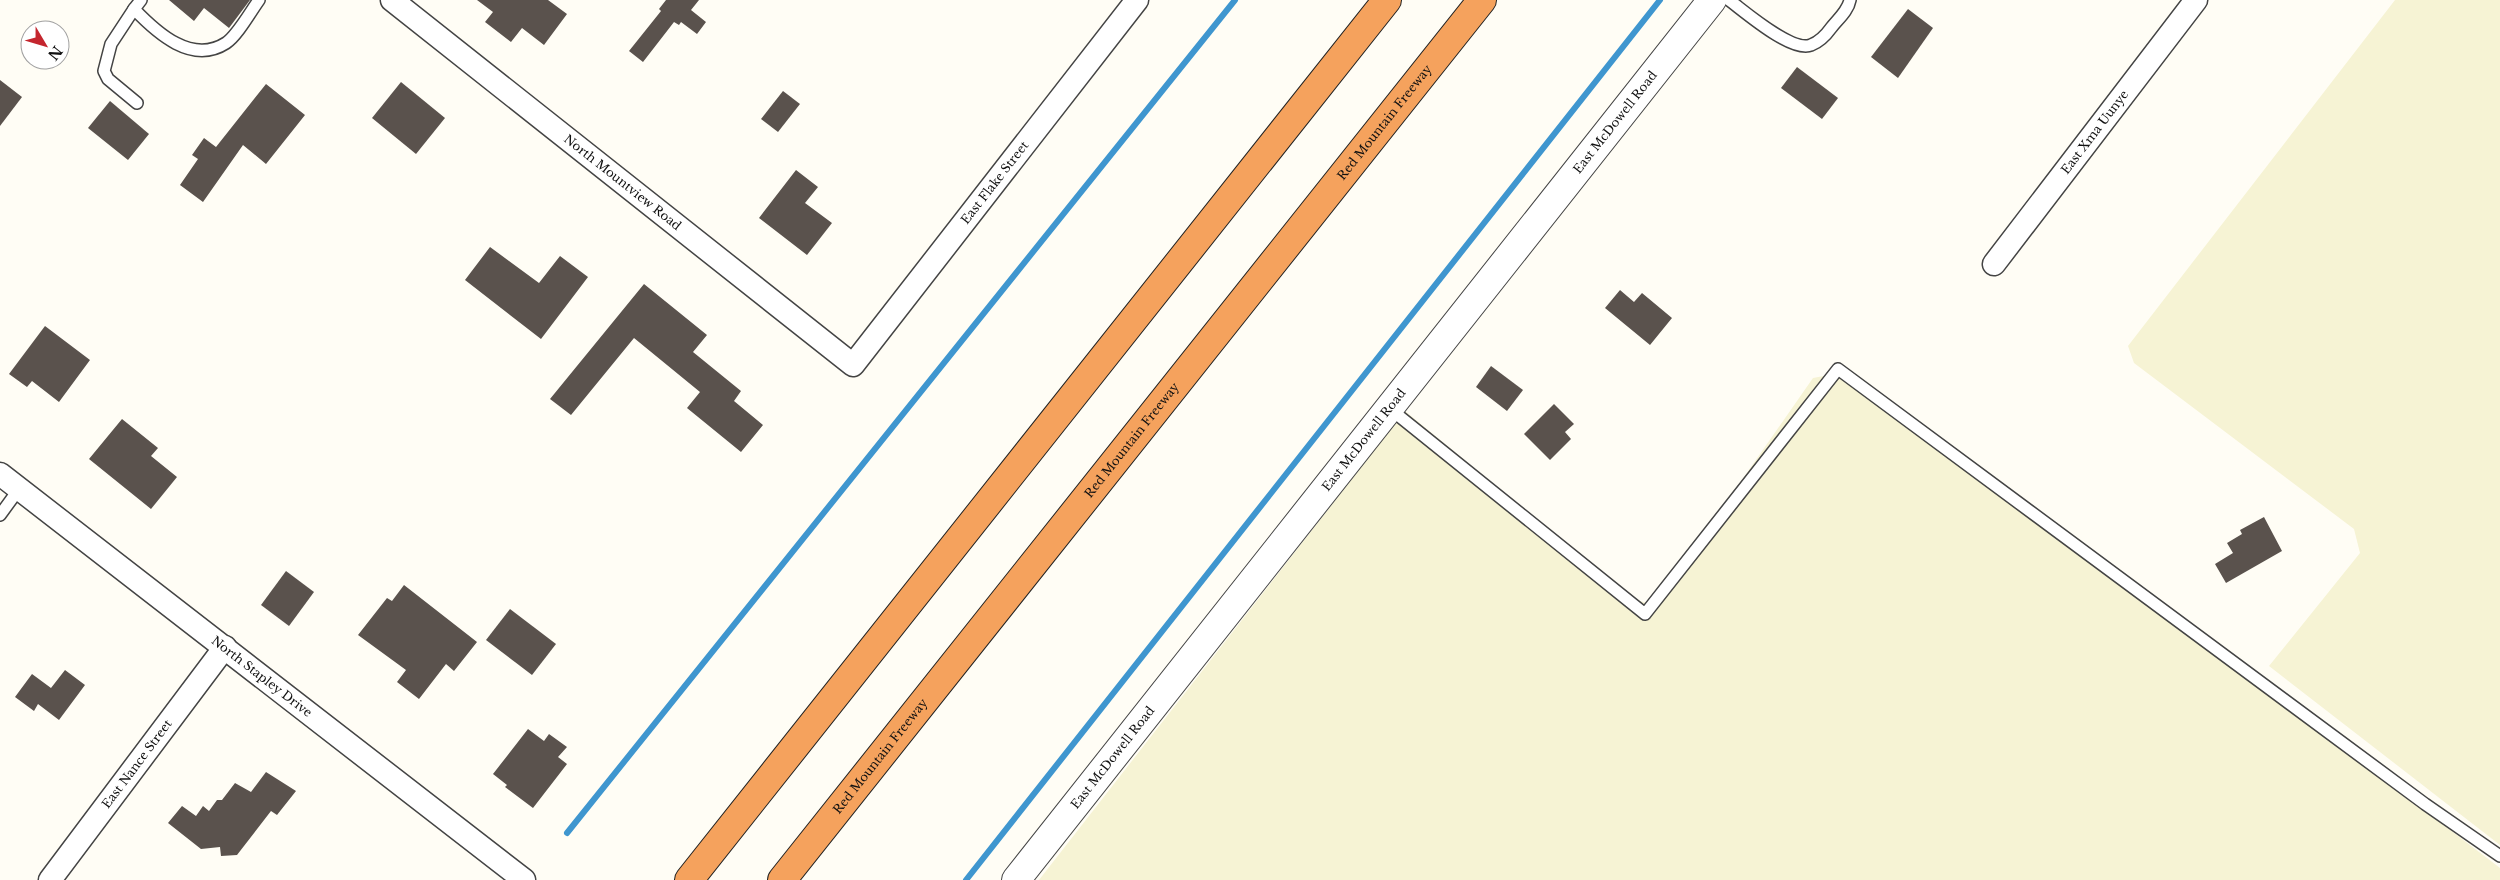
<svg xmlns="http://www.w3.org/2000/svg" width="2500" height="880" font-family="'Libre Baskerville',serif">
<rect width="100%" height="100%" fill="#fffdf5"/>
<g fill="#f6f3d4">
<polygon points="2395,0 2500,0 2500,845 2269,666 2360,553 2354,529 2134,363 2128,346"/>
<polygon points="1850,371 2500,868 2500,880 1039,880 1405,411 1632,598 1646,603 1666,589 1813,378"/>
</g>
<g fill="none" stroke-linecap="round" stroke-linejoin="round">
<g stroke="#3f96cf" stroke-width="6">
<polyline points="567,833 1235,0"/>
<polyline points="966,880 1660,0"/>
</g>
</g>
<g fill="#5a524d">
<polygon points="169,0 250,0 229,28 204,8 194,21"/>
<polygon points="477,0 548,0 567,14 544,45 522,28 511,42 485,22 493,12"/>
<polygon points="666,0 699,0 691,10 706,22 697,34 681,22 679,25 674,22 643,62 629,51 661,11 659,9"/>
<polygon points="1908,9 1933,28 1898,78 1871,57"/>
<polygon points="1797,67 1838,98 1822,119 1781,88"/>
<polygon points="0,80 22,97 0,126"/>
<polygon points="401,82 445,118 416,154 372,118"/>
<polygon points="266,84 305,115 266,164 243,145 203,202 180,185 198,159 192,155 204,138 216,147"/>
<polygon points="783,91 800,104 778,132 761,119"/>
<polygon points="110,101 149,134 128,160 88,128"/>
<polygon points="796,170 818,187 805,203 832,223 807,255 759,218"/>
<polygon points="490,247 539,283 560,256 588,277 541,339 465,280"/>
<polygon points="644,284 707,335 693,352 741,391 734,401 763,425 741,452 687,408 700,392 634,338 571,415 550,399"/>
<polygon points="1620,290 1634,302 1642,293 1672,318 1650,345 1605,308"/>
<polygon points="45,326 90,360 59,402 32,381 27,387 9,374"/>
<polygon points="1491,366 1523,390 1507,411 1476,387"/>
<polygon points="1554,404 1574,424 1565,432 1571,439 1550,460 1524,434"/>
<polygon points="122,419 158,448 151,456 177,477 151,509 89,459"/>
<polygon points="2264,517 2282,551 2226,583 2215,564 2233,553 2227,543 2242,534 2240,530"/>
<polygon points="286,571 314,592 289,626 261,605"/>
<polygon points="404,585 477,642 454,671 446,664 419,699 397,682 406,670 358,635 387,598 392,601"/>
<polygon points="510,609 556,644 532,675 486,640"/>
<polygon points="65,670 85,685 59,720 38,704 34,711 15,697 32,674 51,688"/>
<polygon points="528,729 544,741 549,734 567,747 558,757 567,764 533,808 505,787 507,785 493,774"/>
<polygon points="266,772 296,791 277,815 271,811 237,855 221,856 220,847 201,849 168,823 182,806 196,816 203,806 209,811 217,800 222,800 235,783 251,792"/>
</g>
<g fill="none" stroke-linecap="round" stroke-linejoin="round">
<defs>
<g id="service">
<path d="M141 0 134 9C157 33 192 65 226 43 237 36 251 11 259 0"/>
<path d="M1729 0C1744 11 1792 53 1811 45 1819 42 1826 35 1831 28 1838 19 1848 11 1850 0"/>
<polyline points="134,9 111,44 104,71 108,79 137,103"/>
<polyline points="1389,408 1645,614 1838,369 2425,804 2500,856"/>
<polyline points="0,515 19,489"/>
</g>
<g id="minor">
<path id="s1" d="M392 0 853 365 1137 0"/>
<path id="s2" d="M1994 264 2196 0"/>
<path id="s3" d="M0 474 524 880"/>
<path id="s4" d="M50 880 225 647"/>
</g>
<g id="tertiary">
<path id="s5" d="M1016 880 1712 0"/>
</g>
<g id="motorway">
<polyline points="689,880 1387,0"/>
<path id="s6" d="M782 880 1482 0"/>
</g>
</defs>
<use href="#service" stroke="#444" stroke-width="14"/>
<use href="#minor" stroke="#444" stroke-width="25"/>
<use href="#tertiary" stroke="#444" stroke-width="30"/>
<use href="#motorway" stroke="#222" stroke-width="30"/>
<use href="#service" stroke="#fff" stroke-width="11"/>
<use href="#minor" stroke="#fff" stroke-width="22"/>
<use href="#tertiary" stroke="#fff" stroke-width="28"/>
<use href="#motorway" stroke="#f5a25d" stroke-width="28"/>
</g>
<g text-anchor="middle" stroke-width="5" stroke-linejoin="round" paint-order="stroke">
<g font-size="12" fill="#111" stroke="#fff">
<text dy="4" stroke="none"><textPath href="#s5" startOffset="966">East McDowell Road</textPath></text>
<text dy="4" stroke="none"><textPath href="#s6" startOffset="968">Red Mountain Freeway</textPath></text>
<text dy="4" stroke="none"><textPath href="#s2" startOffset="166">East Xma Uunye</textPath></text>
<text dy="4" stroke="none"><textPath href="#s1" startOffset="294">North Mountview Road</textPath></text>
<text dy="4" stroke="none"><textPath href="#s1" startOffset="819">East Flake Street</textPath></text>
<text dy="4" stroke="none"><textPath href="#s6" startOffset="562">Red Mountain Freeway</textPath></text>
<text dy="4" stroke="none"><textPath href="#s5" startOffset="561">East McDowell Road</textPath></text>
<text dy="4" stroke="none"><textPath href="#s3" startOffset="331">North Stapley Drive</textPath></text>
<text dy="4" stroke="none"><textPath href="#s6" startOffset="158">Red Mountain Freeway</textPath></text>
<text dy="4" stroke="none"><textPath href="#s5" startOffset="156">East McDowell Road</textPath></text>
<text dy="4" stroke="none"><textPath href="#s4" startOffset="145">East Nance Street</textPath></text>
</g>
</g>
<g transform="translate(45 45) rotate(128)"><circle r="24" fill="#ffffff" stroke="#a0a0a0"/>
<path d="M0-4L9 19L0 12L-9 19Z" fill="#c4262e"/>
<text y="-8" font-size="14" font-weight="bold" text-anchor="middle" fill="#111111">N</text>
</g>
</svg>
